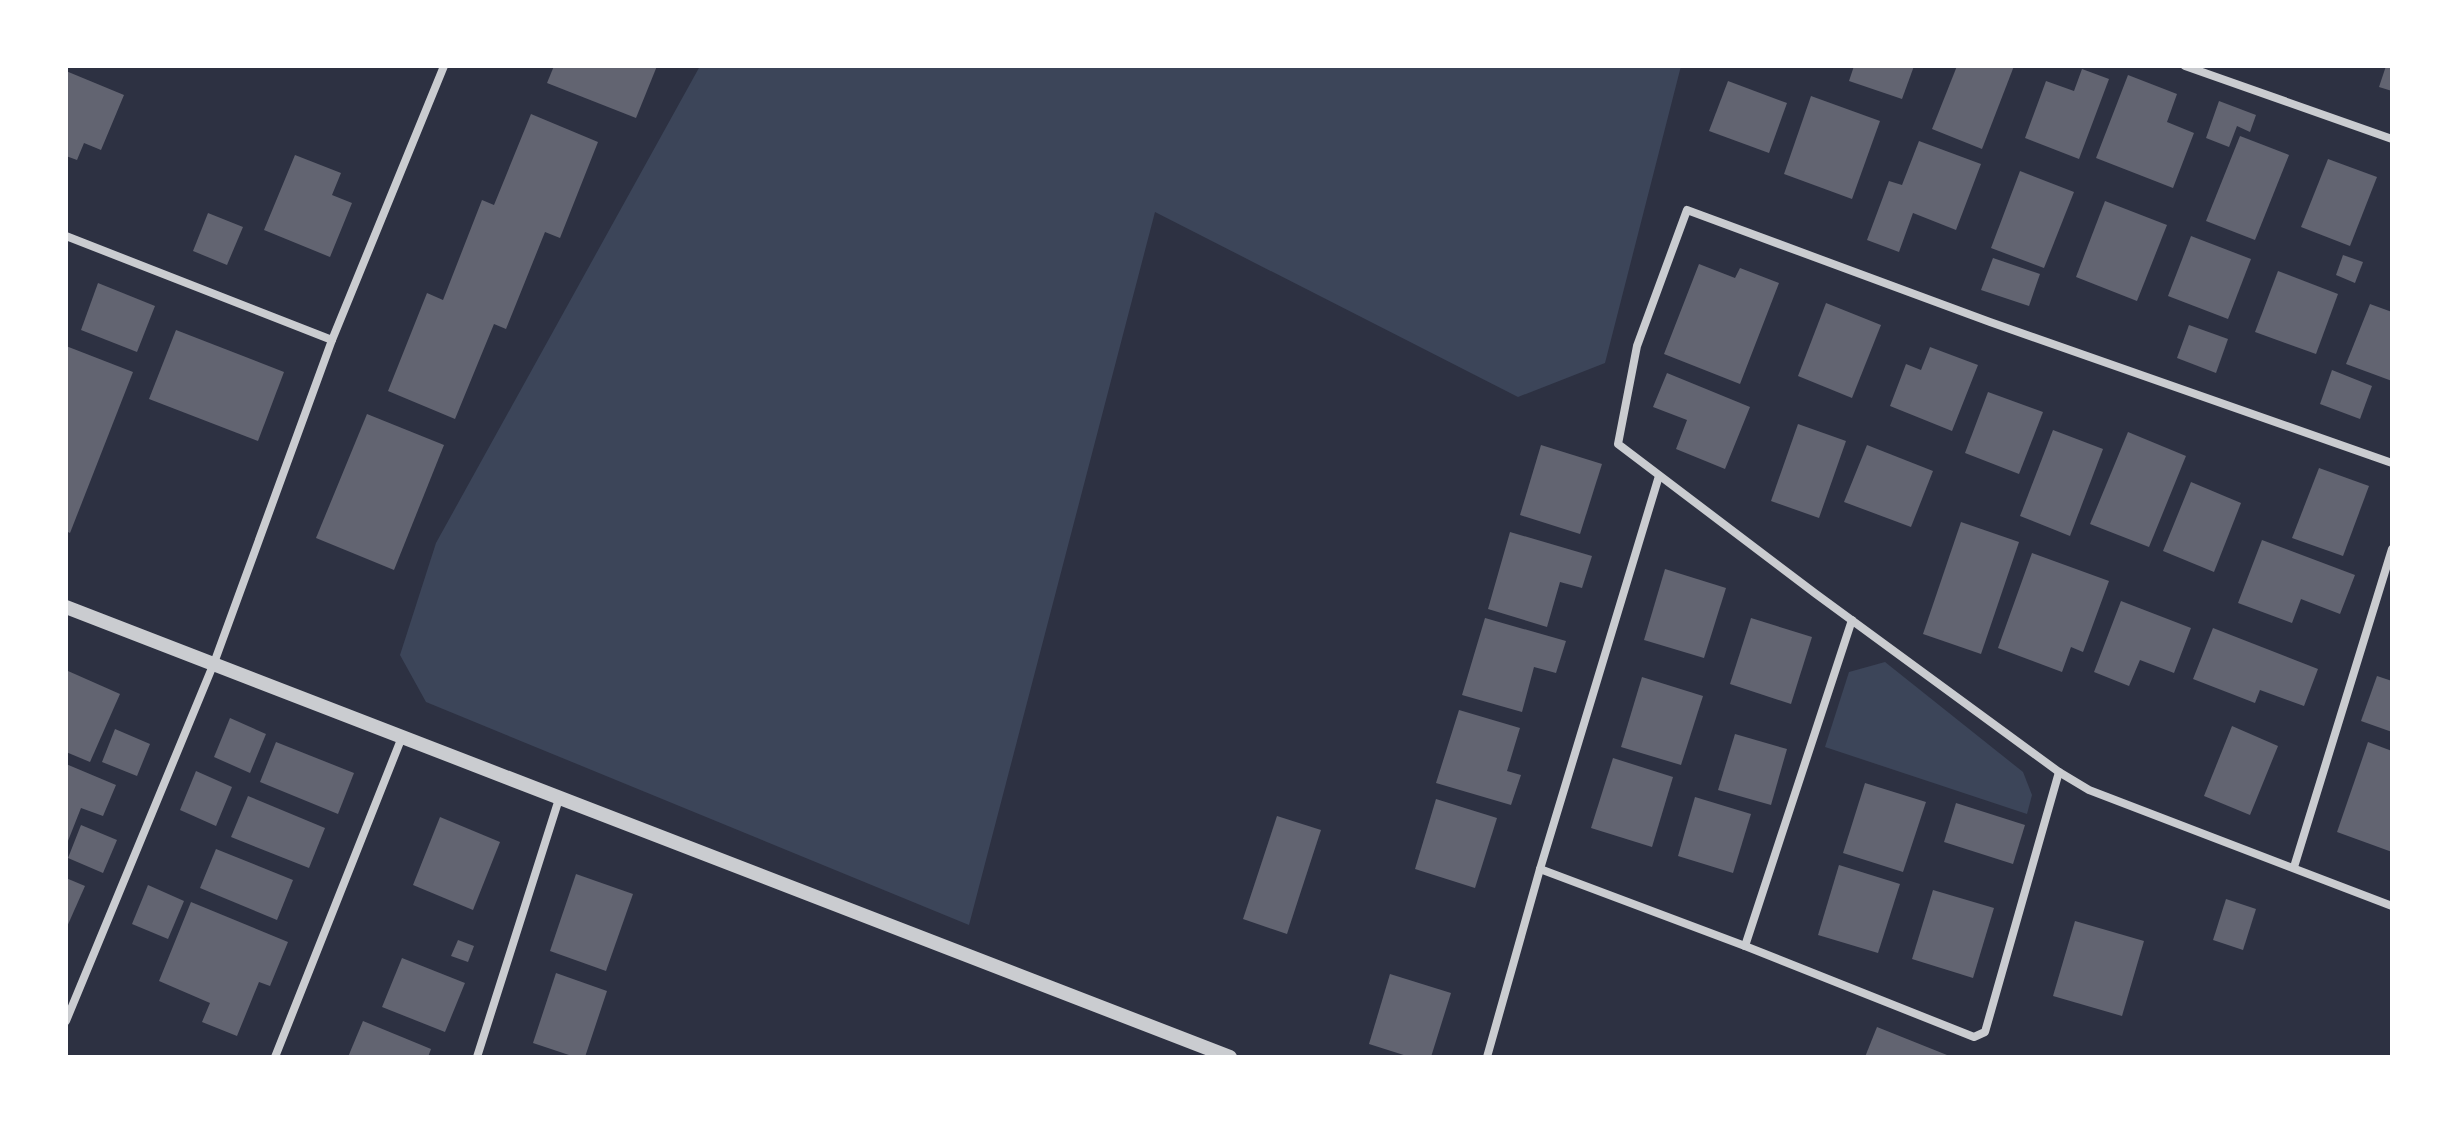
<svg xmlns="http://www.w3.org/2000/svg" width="2458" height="1123" font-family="Cabin,sans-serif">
<rect width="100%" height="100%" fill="#2d3142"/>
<g fill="#3c4559">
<polygon points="700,66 1681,66 1605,363 1518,397 1155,212 969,925 426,702 400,655 436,543"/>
<polygon points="1885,662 2023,772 2032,795 2027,814 1825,747 1849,672"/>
</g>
<g fill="#626471">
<polygon points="554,66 657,66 636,118 547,83"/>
<polygon points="1854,66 1914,66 1902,99 1849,81"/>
<polygon points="1957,66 2014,66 1982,149 1932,129"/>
<polygon points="2386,66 2392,66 2392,91 2379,87"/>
<polygon points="2082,69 2109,79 2079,159 2025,138 2046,81 2074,91"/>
<polygon points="66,71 124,95 101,150 84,143 77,160 66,156"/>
<polygon points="2128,75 2177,94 2167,122 2194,133 2173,188 2096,158"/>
<polygon points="1728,81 1787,103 1769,153 1709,131"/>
<polygon points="1811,96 1880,121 1852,199 1784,174"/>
<polygon points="2219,101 2256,115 2250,132 2237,126 2229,147 2206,138"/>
<polygon points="531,114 598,142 560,238 545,232 506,329 494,324 455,419 388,391 427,293 443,300 482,200 494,205"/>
<polygon points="2240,136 2289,155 2255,240 2206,221"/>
<polygon points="1919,141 1981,164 1956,230 1913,213 1899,252 1867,240 1889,181 1902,185"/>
<polygon points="295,155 341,173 332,195 352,203 330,257 264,230"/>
<polygon points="2328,159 2377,177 2350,246 2301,227"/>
<polygon points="2020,171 2074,192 2044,268 1991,248"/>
<polygon points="2105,201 2167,225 2137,301 2076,277"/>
<polygon points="208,213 243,227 227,265 193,251"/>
<polygon points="2191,236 2251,259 2228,319 2168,296"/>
<polygon points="2343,255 2363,262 2355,283 2336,275"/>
<polygon points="1993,258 2040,274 2029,306 1981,290"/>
<polygon points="1699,264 1735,278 1740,268 1779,283 1740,384 1664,354"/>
<polygon points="2278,271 2338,294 2316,354 2255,332"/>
<polygon points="98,283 155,306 137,352 81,330"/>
<polygon points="1826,303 1881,325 1852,398 1798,376"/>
<polygon points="2370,304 2392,312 2392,381 2346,364"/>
<polygon points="2189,325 2228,339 2216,373 2177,358"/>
<polygon points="176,330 284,372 258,441 149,399"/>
<polygon points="66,346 133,372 70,533 66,531"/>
<polygon points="1930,347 1978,365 1952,431 1890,406 1906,364 1921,370"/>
<polygon points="2332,370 2372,386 2360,419 2320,404"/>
<polygon points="1667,373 1750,407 1725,469 1676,449 1687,420 1653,407"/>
<polygon points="1988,392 2043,412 2019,474 1965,453"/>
<polygon points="367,414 444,445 394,570 316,538"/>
<polygon points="1798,424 1846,441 1819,518 1771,501"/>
<polygon points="2053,430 2103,449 2070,536 2020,516"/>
<polygon points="2128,432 2186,456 2149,547 2090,524"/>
<polygon points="1541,445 1602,464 1580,534 1520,515"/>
<polygon points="1867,445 1933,471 1911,527 1844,502"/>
<polygon points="2319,468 2369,486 2343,556 2292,538"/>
<polygon points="2191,482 2241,503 2214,572 2163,551"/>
<polygon points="1961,522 2019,542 1981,654 1923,634"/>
<polygon points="1510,532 1592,556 1582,588 1560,582 1547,627 1488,609"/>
<polygon points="2262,540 2355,575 2340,614 2301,599 2292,623 2238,603"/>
<polygon points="2032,553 2109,581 2083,652 2071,647 2062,672 1998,648"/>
<polygon points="1665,569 1726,588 1704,658 1644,640"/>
<polygon points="2121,601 2191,628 2174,673 2140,660 2129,686 2094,672"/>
<polygon points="1485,618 1566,641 1556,673 1534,667 1522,712 1462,695"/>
<polygon points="1751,618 1812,637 1791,704 1730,684"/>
<polygon points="2213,628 2318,669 2304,706 2260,690 2255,703 2193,679"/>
<polygon points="68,671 120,694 90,762 66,752"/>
<polygon points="2377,676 2392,681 2392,732 2361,721"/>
<polygon points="1642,677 1703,696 1681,765 1621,747"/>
<polygon points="1459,710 1520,728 1507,771 1521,775 1511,805 1436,783"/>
<polygon points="230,718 266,734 250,773 214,757"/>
<polygon points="2232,726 2278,746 2250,815 2204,796"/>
<polygon points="115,729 150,744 137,776 102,762"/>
<polygon points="1735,734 1787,749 1771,805 1718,790"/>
<polygon points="276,742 354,773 338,814 260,782"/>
<polygon points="2368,742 2392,751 2392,852 2337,832"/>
<polygon points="1613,758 1673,777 1652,847 1591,828"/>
<polygon points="66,764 116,785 103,816 81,808 66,846"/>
<polygon points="196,771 232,787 216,826 180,810"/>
<polygon points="1865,783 1926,802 1903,872 1843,853"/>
<polygon points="248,796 325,828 309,868 231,837"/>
<polygon points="1695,797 1751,814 1733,873 1678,856"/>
<polygon points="1436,799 1497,818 1475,888 1415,869"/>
<polygon points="1956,803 2025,825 2013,864 1944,842"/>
<polygon points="1277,816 1321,830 1287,934 1243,919"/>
<polygon points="440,817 500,842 473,910 413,885"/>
<polygon points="81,825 117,840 103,873 68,858"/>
<polygon points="216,849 293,880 277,920 200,888"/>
<polygon points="1839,865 1900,884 1878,953 1818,935"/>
<polygon points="576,874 633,894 606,971 550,951"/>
<polygon points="66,878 85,886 66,929"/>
<polygon points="148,885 184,901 168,939 132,924"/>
<polygon points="1933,890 1994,908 1973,978 1912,959"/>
<polygon points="2226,899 2256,909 2243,950 2213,940"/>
<polygon points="191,902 288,942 270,986 259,982 237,1036 202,1022 210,1003 159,981"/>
<polygon points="2075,921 2144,941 2122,1016 2053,996"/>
<polygon points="458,940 474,946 468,962 451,956"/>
<polygon points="402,958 465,983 445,1032 382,1007"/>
<polygon points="556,973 607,991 585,1057 575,1057 533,1043"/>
<polygon points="1390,974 1451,993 1431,1057 1410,1057 1369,1044"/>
<polygon points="363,1021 431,1049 428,1057 348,1057"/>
<polygon points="1877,1027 1952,1057 1865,1057"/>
</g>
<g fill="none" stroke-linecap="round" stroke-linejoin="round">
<g stroke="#caccd0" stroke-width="8">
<polyline points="2185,66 2392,139"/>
<polyline points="66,236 332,340"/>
<polyline points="2392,463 1990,322 1687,210 1637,346 1618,444 1816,594 2059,772 2089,790 2392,906"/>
<polyline points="2294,867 2392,549"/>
<polyline points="1540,869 1745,946 1974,1037 1985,1032 2059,772"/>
<polyline points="1745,946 1852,620"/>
<polyline points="66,1021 214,663 332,340 444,66"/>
<polyline points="275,1057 402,737"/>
<polyline points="477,1057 559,799"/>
<polyline points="1487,1057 1540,869 1659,476"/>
</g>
<polyline stroke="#caccd0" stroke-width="14" points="66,607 1230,1057"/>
</g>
<rect width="2458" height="1123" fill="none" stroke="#ffffff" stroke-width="136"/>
</svg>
